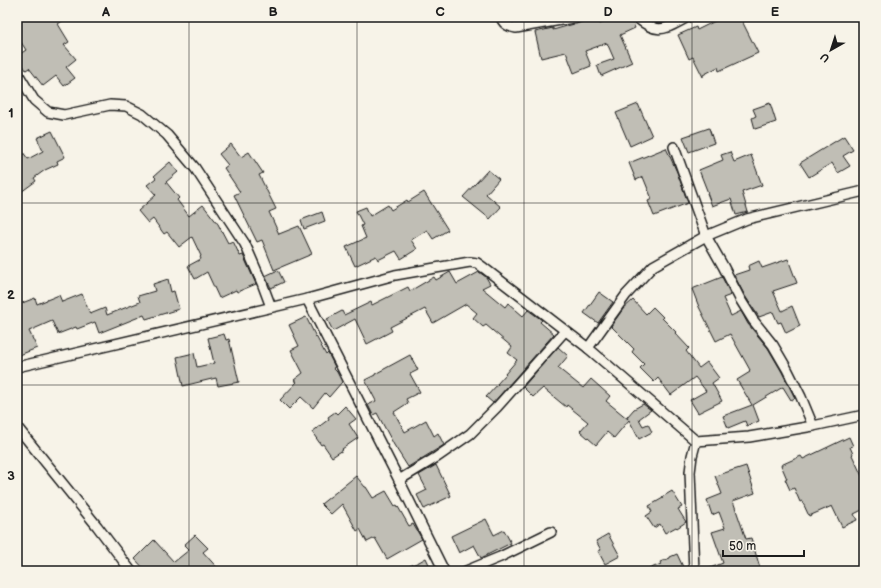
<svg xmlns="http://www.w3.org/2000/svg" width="881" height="588" font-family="'Balsamiq Sans',sans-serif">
<rect width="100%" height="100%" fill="#f7f3e8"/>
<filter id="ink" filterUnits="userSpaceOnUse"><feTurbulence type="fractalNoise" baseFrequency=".025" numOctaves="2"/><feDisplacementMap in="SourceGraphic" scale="8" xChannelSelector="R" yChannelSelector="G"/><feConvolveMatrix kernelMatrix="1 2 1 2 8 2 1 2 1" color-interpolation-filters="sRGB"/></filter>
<g filter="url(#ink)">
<g fill="#c0beb5" stroke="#1c1c1c">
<polygon points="17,17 68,17 58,24 69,42 64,45 76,59 66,67 75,78 64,86 56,76 43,86 29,68 26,70 17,56 26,50 17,36"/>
<polygon points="596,17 597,17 600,24 615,17 630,17 635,28 620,35 632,62 601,76 597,65 614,59 607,43 585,51 591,66 574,73 566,52 541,58 535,32 553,28 553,30 574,24 576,24"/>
<polygon points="723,17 740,17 758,53 719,71 718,67 703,75 703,77 693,57 689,59 678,35 696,27 697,30"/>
<polygon points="770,103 776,122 755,129 752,118 756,116 753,109"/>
<polygon points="638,104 652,136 630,146 616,113"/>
<polygon points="709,128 714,143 689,152 683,137"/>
<polygon points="52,131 65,157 57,161 58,164 45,170 34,178 36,181 17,195 17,144 28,159 43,151 37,138"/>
<polygon points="844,136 853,150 843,156 850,166 838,173 832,163 809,177 800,163"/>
<polygon points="231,144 241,157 249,152 263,173 259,175 276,209 269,212 279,234 299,226 312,254 274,270 262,240 257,242 234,195 240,192 224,168 228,165 219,154"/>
<polygon points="666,148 677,172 688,203 654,216 648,201 652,199 643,177 636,180 629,163"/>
<polygon points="730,152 734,162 751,155 762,185 742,192 748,212 736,215 731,199 712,206 707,193 708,193 699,170 723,160 721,155"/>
<polygon points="170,162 178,172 166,182 179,198 177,200 189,216 203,205 218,224 228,243 233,241 240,256 243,255 256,284 237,292 236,290 219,298 207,272 195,279 188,266 201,259 200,257 201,256 192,237 179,247 167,232 164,234 153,219 148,223 138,211 156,195 147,185 156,178 154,176"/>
<polygon points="488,170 499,179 486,194 501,207 490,219 463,197"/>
<polygon points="424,192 448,230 433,239 427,230 411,240 417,249 401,259 396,251 378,260 376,256 355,266 346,247 366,238 361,226 363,225 356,211 366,207 370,216 388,205 391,210 407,200 408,202"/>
<polygon points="322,212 325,221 304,229 301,220"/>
<polygon points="788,259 797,283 773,291 782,311 792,306 800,326 786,333 781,322 778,323 773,312 759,317 745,296 734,275 749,270 748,266 759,261 762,268"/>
<polygon points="278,270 284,282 271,288 265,276"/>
<polygon points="450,272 457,284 479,272 486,277 490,284 482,288 505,307 508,303 523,316 528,310 542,320 540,322 554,334 493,403 486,397 498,384 497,384 506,374 505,374 517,360 508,353 512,347 486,325 483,327 473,318 477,313 466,304 433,323 425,309 390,327 392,331 367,344 355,319 333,331 327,319 342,311 344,315 371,302 372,305 408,287 410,291 434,277 436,280"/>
<polygon points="722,277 731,295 723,298 731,316 741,311 748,324 768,348 782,372 795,398 791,400 783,387 753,405 759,421 747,426 745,421 728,428 723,416 752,405 737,380 750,372 749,371 750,370 730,334 716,341 699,307 692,289"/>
<polygon points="168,279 171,292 174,291 179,309 146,319 144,315 99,333 95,322 77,329 76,327 58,334 52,321 29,331 37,348 17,356 17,305 35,298 37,304 59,295 62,302 82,294 90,314 105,308 107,315 140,302 138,296 155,291 153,284"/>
<polygon points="599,292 613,302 598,323 584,313"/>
<polygon points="633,300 646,314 653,307 663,317 662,318 676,332 675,333 689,348 686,351 699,368 707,362 719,378 712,383 722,401 698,413 690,400 706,391 695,377 671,395 658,378 654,382 640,368 644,364 632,352 634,349 611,326 623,309"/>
<polygon points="306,317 316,337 316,336 326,355 328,353 335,367 333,368 337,372 342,382 329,397 325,393 313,408 301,397 289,409 280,400 297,382 294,380 303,373 291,350 299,346 289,325"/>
<polygon points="224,334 226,340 229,339 239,382 218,386 216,378 183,386 177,357 194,353 197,367 214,363 208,338"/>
<polygon points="558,347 568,356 558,368 583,388 591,379 610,396 606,401 628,419 627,417 634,409 643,404 651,410 639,419 643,426 648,424 652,432 639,439 629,420 614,438 607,432 596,445 580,431 588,422 567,405 566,407 543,388 533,397 523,387"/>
<polygon points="410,355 418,370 410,374 420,392 406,399 408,403 394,412 405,432 426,420 434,436 438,433 444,445 408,467 394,445 377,413 373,415 368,405 376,401 365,380 375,375 375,374"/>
<polygon points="345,406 356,419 349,424 358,438 342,449 343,450 332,457 323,444 321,445 312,432 329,419 328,417 335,412 337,414"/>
<polygon points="849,437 853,446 850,447 853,454 852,455 862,476 864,475 864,509 854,514 857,520 842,527 832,506 809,516 802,501 800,502 794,488 790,490 785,479 787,479 781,465 801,456 803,459"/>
<polygon points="436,465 451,496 424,509 417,495 427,490 419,475"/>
<polygon points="746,466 755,493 733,501 746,539 751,538 761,571 705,571 705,570 723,563 712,532 725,528 719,512 712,515 707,500 722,494 715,476"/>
<polygon points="356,476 365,487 366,487 373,498 386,491 395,506 397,505 409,526 413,524 422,539 387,559 375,538 367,542 360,529 357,531 342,504 331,514 321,504"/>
<polygon points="672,491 682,507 678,509 686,522 677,528 676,527 665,533 660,524 654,528 646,516 652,512 649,506 663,498 662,497"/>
<polygon points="486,519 494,535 504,530 511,543 481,558 474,545 459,553 451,536"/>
<polygon points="608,534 620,556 605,564 598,551 601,550 596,541"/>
<polygon points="195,535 208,548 203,552 220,571 146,571 135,559 154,540 174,562 189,550 184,545"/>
<polygon points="677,554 684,569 679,571 644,571 661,564 660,562 670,558 670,557"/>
<polygon points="426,558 432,571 398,571 419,562"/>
</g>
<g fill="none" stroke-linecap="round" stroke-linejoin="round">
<defs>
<g id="street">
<path d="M501 17C503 24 510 27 516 28L578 17"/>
<path d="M636 17C659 36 664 29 688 17"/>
<polyline points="17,72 34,100 48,112 64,115 110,105 126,106 142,114 167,135 195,168 245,244 262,283 271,307"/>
<polyline points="674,147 706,236 723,266 740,299 753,320 773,345 787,369 801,397 813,426"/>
<polyline points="307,299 399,480 444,571"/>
<polyline points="588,348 626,295 653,266 706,236 747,219 864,191"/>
<polyline points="17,367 307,299 395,275 470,262 477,263 484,268 588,348 696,441 749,437 813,426 864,415"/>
<polyline points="17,427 97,526 131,571"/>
<polyline points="399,480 437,457 470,434 497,407 565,331"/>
<polyline points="466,571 500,557 551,532"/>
<polyline points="694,571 690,472 692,456 696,441"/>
</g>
</defs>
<use href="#street" stroke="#1c1c1c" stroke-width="12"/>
<use href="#street" stroke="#f7f3e8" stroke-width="9"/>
</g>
</g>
<path fill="none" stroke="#1c1c1c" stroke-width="1" stroke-opacity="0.55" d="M189 17V571M357 17V571M524 17V571M692 17V571M17 203H864M17 385H864"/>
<rect width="881" height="588" fill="none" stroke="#f7f3e8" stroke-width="44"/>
<g transform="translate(831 50) rotate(219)" stroke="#f7f3e8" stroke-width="3" paint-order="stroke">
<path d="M0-3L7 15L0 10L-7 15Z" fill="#1c1c1c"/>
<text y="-6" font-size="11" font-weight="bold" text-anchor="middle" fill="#1c1c1c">U</text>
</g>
<path d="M723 550v6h81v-6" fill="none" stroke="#1c1c1c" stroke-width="2"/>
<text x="729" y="550" font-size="12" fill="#1c1c1c" stroke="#f7f3e8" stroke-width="3" paint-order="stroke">50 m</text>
<rect x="22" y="22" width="837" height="544" fill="none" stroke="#1c1c1c" stroke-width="1.5"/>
<g font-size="13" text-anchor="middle" font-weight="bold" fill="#1c1c1c">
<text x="106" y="16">A</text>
<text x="273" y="16">B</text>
<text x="440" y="16">C</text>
<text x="608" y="16">D</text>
<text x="775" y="16">E</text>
<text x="11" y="117">1</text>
<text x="11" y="299">2</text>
<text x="11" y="480">3</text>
</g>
</svg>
